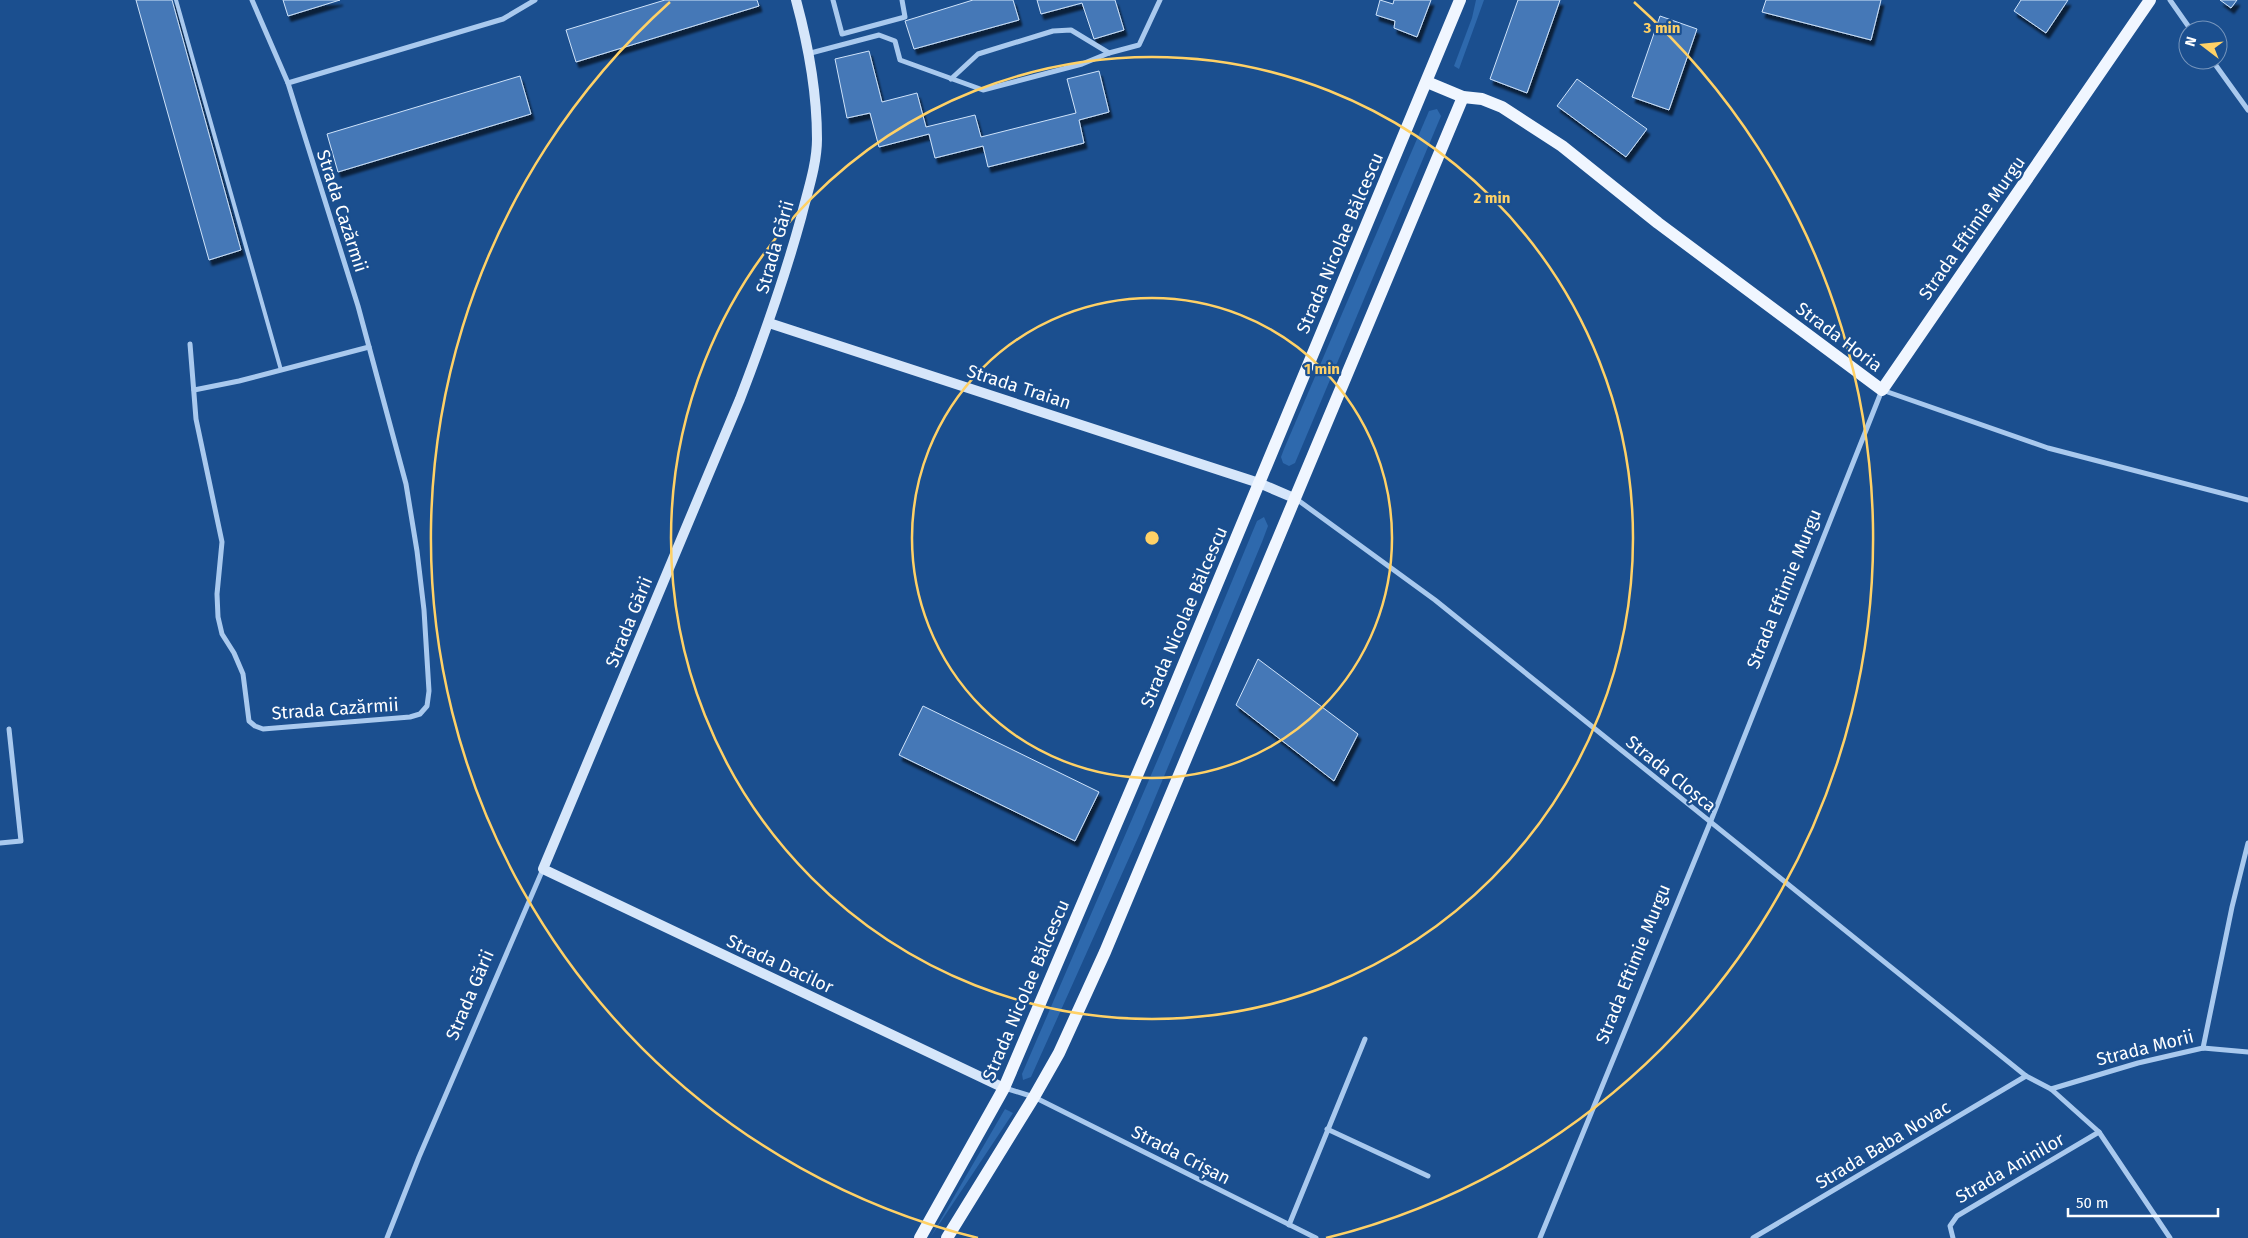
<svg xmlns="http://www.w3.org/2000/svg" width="2248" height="1238" font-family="'Fira Sans',sans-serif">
<defs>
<filter id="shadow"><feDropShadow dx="3" dy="5.5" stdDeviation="1" flood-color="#0009"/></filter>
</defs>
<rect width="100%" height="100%" fill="#1b4f8f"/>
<g fill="#2e69ad">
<polygon points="1476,0 1484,0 1459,69 1454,66 1472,18"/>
<polygon points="1437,109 1441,116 1295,463 1289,466 1283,463 1281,457 1284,449 1429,111"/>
<polygon points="1264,517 1268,526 1262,542 1142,829 1031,1077 1023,1080 1022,1074 1161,752 1257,521"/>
<polygon points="1005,1109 1013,1113 930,1238"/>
</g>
<g fill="#4478b7" stroke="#cfe3fa" filter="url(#shadow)">
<polygon points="136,0 172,0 241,250 209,260"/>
<polygon points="283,0 340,0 288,16"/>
<polygon points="665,0 757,0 759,6 576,62 566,30"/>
<polygon points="973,0 1013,0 1019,20 914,49 905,21"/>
<polygon points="1037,0 1115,0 1124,30 1094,39 1082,3 1041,14"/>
<polygon points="1380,0 1393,4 1394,0 1431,0 1417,37 1394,28 1395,21 1376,15"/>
<polygon points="1518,0 1560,0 1527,93 1490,79"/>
<polygon points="1766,0 1881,0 1871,40 1762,12"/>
<polygon points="2021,0 2068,0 2046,33 2014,11"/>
<polygon points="2220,0 2237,0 2231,8"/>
<polygon points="1660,16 1697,29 1669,110 1632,97"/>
<polygon points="869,51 882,102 917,93 926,127 975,115 981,137 1076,113 1067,79 1099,71 1109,112 1079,120 1084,143 988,167 983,146 935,158 929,134 879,147 870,113 847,118 835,59"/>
<polygon points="520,76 531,114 338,172 327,134"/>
<polygon points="1577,79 1647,129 1626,157 1557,106"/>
<polygon points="1258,659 1358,734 1334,781 1236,705"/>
<polygon points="923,706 1099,792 1075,841 899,755"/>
</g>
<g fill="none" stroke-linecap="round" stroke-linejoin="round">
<polyline stroke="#a9c9ee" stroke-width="4" points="176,0 281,370"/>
<g stroke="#a9c9ee" stroke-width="5">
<polyline points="833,0 842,34 905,17 902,0"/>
<polyline points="2170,0 2191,30"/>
<polyline points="807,54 879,35 895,41 900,60 983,90 1082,64 1109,53 1139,45 1160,0"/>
<polyline points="2212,60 2248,110"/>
<polyline points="951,79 978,54 1053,31 1071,30 1109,53"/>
<polyline points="288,83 503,19 535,0"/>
<polyline points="190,344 196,419 222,542 217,594 218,617 222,634 234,653 243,674 249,721 255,726 263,729 410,717 420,714 427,706 429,691 424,610 417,551 406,484 358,306 288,83 252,0"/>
<polyline points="194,390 239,381 369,347"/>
<polyline points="1295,498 1435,600 2026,1076 2051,1089 2099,1132 2170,1238"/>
<polyline points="0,843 21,841 9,729"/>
<polyline points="2203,1048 2232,907 2248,843"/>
<polyline points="1005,1088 1034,1097 1316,1238"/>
<polyline points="2051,1089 2138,1063 2203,1048 2248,1052"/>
<polyline points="1327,1129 1428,1176"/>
<polyline points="1289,1225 1365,1039"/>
<polyline points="387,1238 419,1157 543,869"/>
<polyline points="1540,1238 1710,823 1882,390 2048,448 2248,500"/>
<polyline points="1753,1238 2026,1076"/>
<polyline points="1953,1238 1950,1226 1957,1216 2099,1132"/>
</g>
<g stroke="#d6e6fa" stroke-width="10">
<path d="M796 0C808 44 817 94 817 139 817 165 807 193 801 218 784 280 763 339 740 399L543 869 1004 1088"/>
<polyline points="769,323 1259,483 1294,498"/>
</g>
<g stroke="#f0f6ff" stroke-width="12">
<polyline points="1427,82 1463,97 1482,99 1502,107 1562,146 1658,223 1882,390 2150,0"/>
<polyline points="920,1238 1004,1088 1158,726 1460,0"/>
<polyline points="947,1238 1034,1097 1059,1053 1105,952 1463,97"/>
</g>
</g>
<g fill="none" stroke="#ffd166" stroke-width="2.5">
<circle cx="1152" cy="538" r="240"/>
<circle cx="1152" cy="538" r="481"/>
<path d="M978 1238A721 721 0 0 1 670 2M1634 2A721 721 0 0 1 1326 1238"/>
</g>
<g text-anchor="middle" stroke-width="4.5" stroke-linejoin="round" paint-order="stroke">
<g font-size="18" fill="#fff" stroke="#1b4f8f">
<text transform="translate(342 211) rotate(72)" y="6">Strada Cazărmii</text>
<text transform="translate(1972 228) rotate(-55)" y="6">Strada Eftimie Murgu</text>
<text transform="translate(1340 243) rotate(-67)" y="6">Strada Nicolae Bălcescu</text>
<text transform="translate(775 247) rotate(-74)" y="6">Strada Gării</text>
<text transform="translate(1839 337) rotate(37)" y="6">Strada Horia</text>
<text transform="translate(1019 387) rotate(18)" y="6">Strada Traian</text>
<text transform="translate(1784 589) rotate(-68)" y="6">Strada Eftimie Murgu</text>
<text transform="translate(1184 617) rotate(-67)" y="6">Strada Nicolae Bălcescu</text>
<text transform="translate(629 622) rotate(-68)" y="6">Strada Gării</text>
<text transform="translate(335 709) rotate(-4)" y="6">Strada Cazărmii</text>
<text transform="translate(1671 774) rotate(39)" y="6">Strada Cloșca</text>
<text transform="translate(780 964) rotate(25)" y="6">Strada Dacilor</text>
<text transform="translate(1633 964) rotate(-68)" y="6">Strada Eftimie Murgu</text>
<text transform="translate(1026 990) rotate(-67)" y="6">Strada Nicolae Bălcescu</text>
<text transform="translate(470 995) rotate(-67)" y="6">Strada Gării</text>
<text transform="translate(2145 1048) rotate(-14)" y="6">Strada Morii</text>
<text transform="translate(1883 1145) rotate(-31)" y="6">Strada Baba Novac</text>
<text transform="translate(1181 1155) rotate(27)" y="6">Strada Crișan</text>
<text transform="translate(2010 1168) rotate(-30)" y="6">Strada Aninilor</text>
</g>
</g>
<circle cx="1152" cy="538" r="8" fill="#ffd166" stroke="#1b4f8f" stroke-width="2.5"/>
<g font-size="15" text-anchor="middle" font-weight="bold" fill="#ffd166" stroke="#1b4f8f" stroke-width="4.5" stroke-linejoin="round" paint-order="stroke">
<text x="1662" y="33">3 min</text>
<text x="1492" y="203">2 min</text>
<text x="1322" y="374">1 min</text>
</g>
<g transform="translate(2203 45) rotate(286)"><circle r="24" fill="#1b4f8f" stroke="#7695bc"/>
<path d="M0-4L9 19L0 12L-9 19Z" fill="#ffd166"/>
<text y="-8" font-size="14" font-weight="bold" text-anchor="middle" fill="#ffffff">N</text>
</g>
<path d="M2068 1208v8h150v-8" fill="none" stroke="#ffffff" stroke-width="2.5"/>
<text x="2076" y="1208" font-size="15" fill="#ffffff" stroke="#1b4f8f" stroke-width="4" paint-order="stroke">50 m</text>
</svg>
